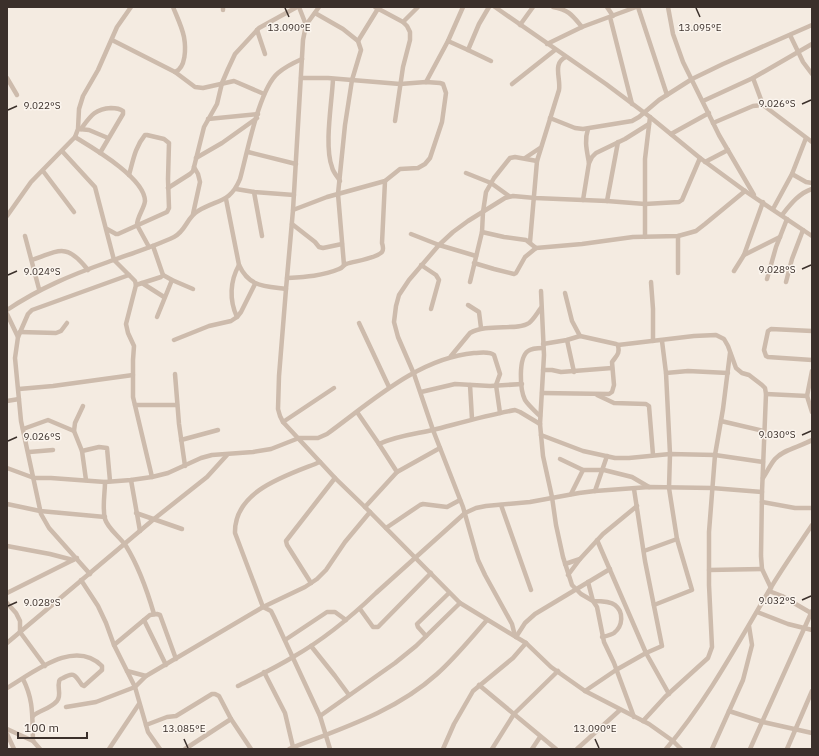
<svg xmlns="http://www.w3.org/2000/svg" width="819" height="756" font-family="'IBM Plex Sans',sans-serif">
<rect width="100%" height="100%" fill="#f4ebe1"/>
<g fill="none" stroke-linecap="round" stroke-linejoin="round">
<g stroke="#cdbbac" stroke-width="4.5">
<path d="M173 7C177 17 182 27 184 37 186 48 186 68 175 72"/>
<polyline points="299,7 306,25"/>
<polyline points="319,7 306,25 303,40 293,210 286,289 279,376 278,409 280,416 283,422 335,478 365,507 460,603 526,643 551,667 585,691 649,724 673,741 681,749"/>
<polyline points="375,7 403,22 407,26 410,32 410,40 403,67 395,121"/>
<polyline points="495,7 606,84 650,117 700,158 745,191 812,236"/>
<path d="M553 7C569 10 572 15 582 27"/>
<polyline points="607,7 613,16"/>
<polyline points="638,7 667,95"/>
<polyline points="668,7 673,34 683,62 719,135 754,195"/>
<polyline points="223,10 223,7"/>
<polyline points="315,13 343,29 358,41 361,50 352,80 345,125 338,194 344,265"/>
<polyline points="610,17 632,104"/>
<polyline points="403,22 418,7"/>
<polyline points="520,25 533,7"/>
<polyline points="257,30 265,54"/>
<polyline points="790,35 803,62 812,74"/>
<polyline points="112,40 175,72 195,87 203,88 234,81 264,94"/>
<polyline points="358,41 379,7"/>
<polyline points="448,41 468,50 479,24 489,7"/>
<polyline points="547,44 582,27 636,7"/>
<polyline points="468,50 491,61"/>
<polyline points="7,78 17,95"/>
<polyline points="753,78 763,105"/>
<path d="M333 79C332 102 324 146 332 167 333 172 337 176 340 181"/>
<polyline points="426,82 448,41 463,7"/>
<polyline points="512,84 555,50"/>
<polyline points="703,101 753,78 812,44"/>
<polyline points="550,118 575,128 583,129 632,121 639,117 659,100 692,79 723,64 812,25"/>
<polyline points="208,119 258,114"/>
<polyline points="713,123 753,106 763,105 812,142"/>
<polyline points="79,129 89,130 108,138"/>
<path d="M81 129C90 117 94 109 111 108 115 108 119 108 123 111V114L100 153"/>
<path d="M588 129C584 141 587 151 589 163"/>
<polyline points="671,134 709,113"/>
<path d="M75 137C93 148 145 178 145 201 144 209 137 217 137 225L149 247"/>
<polyline points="62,151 95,187 114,260 135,281 136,285 126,324 128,333 134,346 133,360 133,397 152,477"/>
<polyline points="248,152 296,164"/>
<polyline points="196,158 222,143 257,118"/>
<polyline points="525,158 540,148"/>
<polyline points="705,162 728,150"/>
<polyline points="43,171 74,212"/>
<polyline points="466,173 491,183 509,196"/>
<polyline points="792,174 806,182 812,183"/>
<polyline points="168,188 190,174 193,171 204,127 217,104 222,83 228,69 235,54 259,28 297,7"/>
<polyline points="236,189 254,192 294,195"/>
<polyline points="254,192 262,236"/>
<path d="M226 199 239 265C249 287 264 286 286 289"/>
<polyline points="583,200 589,163 592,157 596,153 625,139 649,124"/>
<polyline points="607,201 618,142"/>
<polyline points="773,209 792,174 806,138"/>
<polyline points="293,210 327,197 385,181 400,169 418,168 425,164 430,158 442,122 446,93 443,84 440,83 426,82 400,84 328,78 301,78"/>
<polyline points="193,214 200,182 198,174 194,167"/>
<path d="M782 215C790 205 799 193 812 189"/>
<polyline points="7,216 31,182 75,137 78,129 79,109 83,96 98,70 117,27 131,7"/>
<polyline points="292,224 315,242 319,247 323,248 342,244"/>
<path d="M107 229 116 234H118L167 212 169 208 168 179 169 143 164 139 147 135H145C135 147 133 161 129 175"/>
<polyline points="482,232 504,237 526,240 536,248"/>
<polyline points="411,234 439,245 476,256"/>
<polyline points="25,236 39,289"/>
<polyline points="645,237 645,159 650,117"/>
<path d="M530 242 537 161 559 90C561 78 552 63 566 57"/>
<polyline points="744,255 780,237"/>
<path d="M32 260C60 250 67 243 88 270"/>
<polyline points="474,263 494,269 514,274 516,273 525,257 536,248 582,244 633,237 678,236 689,233 696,231 705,224 745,191"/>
<polyline points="421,265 436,275 439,280 431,309"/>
<polyline points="734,271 744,255 763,202"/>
<polyline points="678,273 678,236"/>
<polyline points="163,275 172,280 193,289"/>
<path d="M287 278C304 277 323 276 339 269 343 268 343 265 346 264 355 261 375 259 382 252 384 249 383 246 382 243L385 181"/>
<polyline points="767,279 776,247 787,219"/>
<polyline points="470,282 482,232 483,212 486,192 494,178 510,158 515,157 537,161"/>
<polyline points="651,282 653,309 653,341"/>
<polyline points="786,282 792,259 803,230"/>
<polyline points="142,283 164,297"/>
<polyline points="136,285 161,277 163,275 153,246"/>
<polyline points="541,291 544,355 540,424 543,456 552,497 556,525 563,557 572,585 581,594 593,601 597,607 604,642 614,663 634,717"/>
<polyline points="565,293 572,321 580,336"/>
<polyline points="468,305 479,312 481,328"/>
<path d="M7 310C40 288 71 275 108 262 130 254 153 247 174 237 186 231 187 217 198 211 218 199 230 203 240 179 247 154 259 89 278 73 285 67 293 63 302 59"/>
<polyline points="7,314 18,337 15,358 21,421 41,514 49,528 90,574"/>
<polyline points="157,317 172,280"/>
<path d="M237 317C229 300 230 281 239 265"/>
<polyline points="359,323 389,387"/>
<polyline points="812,331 771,329 768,331 764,350 766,356 768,357 812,360"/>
<polyline points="20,332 56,333 61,331 67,323"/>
<polyline points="18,337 28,314 32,310 129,275"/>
<polyline points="174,340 209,326 231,321 237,317 241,312 255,284"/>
<polyline points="567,340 574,372"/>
<polyline points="618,345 694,336 716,335 724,339 728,346 736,368 742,373 749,375 762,385 765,388 766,394 762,492 761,556 762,569 771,588"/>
<path d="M451 356 470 333C486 323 518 331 529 323 534 319 537 313 541 308"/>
<polyline points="543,370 552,370 561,372 612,368"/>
<polyline points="666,373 688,371 728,373"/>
<polyline points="175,374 179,424 185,466"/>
<polyline points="470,385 472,419"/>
<polyline points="19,389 53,386 133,375"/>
<polyline points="421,392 455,384 490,386 522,384"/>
<path d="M542 393 609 394 612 392 614 385 612 362C617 355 620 354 618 345L616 344 580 336 567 340 543 344"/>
<polyline points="766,394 807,396 812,412"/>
<polyline points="597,395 614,403 646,404 649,406 653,455"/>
<polyline points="807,396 812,371"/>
<polyline points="7,401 19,399"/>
<polyline points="135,405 177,405"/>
<polyline points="83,406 75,423 74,431 82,451 86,480"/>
<path d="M357 412 379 444C396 436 415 434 433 430 460 423 487 415 515 410L520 412 540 424"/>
<path d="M540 416C535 411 529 406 525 400 520 390 518 358 528 351 532 348 538 348 543 348"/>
<polyline points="721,421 764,431"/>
<polyline points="283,422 334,388"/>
<polyline points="23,429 48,420 74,431"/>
<polyline points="541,435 583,451 615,458 629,458 670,454 715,455 763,462"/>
<polyline points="181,440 218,430"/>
<polyline points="82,451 99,447 107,448 110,481"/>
<polyline points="29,452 53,450"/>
<polyline points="560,459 583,470 604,470 632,477 649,487"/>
<path d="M320 462C288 475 234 490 235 533L263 607 271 611 274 617 320 716 330 749"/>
<path d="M7 468 34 478H51L105 482 131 480 152 477 168 473 201 458 212 455 253 452 271 449 299 438H318L327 434C370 403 418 358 474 353 481 353 489 351 494 355L500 374 496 385 500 413"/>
<polyline points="397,472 440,448"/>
<path d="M763 478C767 472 770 465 775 459 784 449 800 447 812 440"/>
<polyline points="131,480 140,531"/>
<path d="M105 482C105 493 102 508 105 519 108 529 120 537 126 546 139 567 147 590 154 614"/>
<polyline points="595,491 607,456"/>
<polyline points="571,494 583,470"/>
<polyline points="762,502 795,508 812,508"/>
<polyline points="7,504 40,511 105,517"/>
<polyline points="501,505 531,590"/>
<polyline points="365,507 397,472 379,444"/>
<polyline points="136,513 182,529"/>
<polyline points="386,528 420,505 423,504 447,507 460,500"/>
<polyline points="597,540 646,653 669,694"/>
<polyline points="7,546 50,554 73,560"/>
<polyline points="644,551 677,539"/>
<polyline points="565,564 580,559"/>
<polyline points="709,570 762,569"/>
<polyline points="568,575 580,559 603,534 637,506"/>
<polyline points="81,580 98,606 106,623 114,645 135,687 148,732 160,749"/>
<path d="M588 582 593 601C600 601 610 601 615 605 624 612 623 626 614 633 611 635 606 636 602 637"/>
<polyline points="311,583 287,545 286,541 335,478"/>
<polyline points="769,591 782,596 811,613"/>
<polyline points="7,593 77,558"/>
<polyline points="7,603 16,613 20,621 20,632 45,666"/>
<polyline points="654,605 692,590 677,539 669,488 670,454 666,373 662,341"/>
<polyline points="360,609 373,627 378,627 431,573"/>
<polyline points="757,612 788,624 812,630"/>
<polyline points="144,620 166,665"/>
<polyline points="426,636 418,627 417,624 449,593"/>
<polyline points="515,636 512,624 485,575 478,560 463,507 433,430 414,374 398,337 394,322 396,306 399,295 409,280 439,245 453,232 468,221 505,198 513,196 535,198 607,201 645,204 679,202 682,200 700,158"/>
<polyline points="516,637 525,623 535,614 610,569"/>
<polyline points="285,640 327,612 335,612 346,620"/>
<polyline points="7,643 154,519 207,477 227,455"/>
<polyline points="114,645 150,615 157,614 160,615 176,659"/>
<polyline points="311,646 335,676 349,695"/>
<polyline points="127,671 146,676"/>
<polyline points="264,672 285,713 293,747"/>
<path d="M23 679C34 701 32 716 33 741"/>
<polyline points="479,685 556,749"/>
<path d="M238 686C256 677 275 668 293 657 323 640 351 617 376 593L465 513 476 508 486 506 530 502 579 493 595 491 649 487 712 488 762 492"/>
<path d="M7 688C33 673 74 638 102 666V670L84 686 82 685C75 676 75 671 63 678 61 679 59 679 59 682 57 689 62 694 57 701 50 709 40 710 33 716"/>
<polyline points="585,691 616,670 646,653 662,646 645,561 634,489"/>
<polyline points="66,707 96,702 135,687 146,676 263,607 305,587 317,579 326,570 345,542 370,512"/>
<polyline points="729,711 763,722 812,733"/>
<polyline points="320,716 395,663 416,646 460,603"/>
<polyline points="643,721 665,697 708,658 712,647 709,585 709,532 715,455 723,409 730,353"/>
<polyline points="146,725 167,717 176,716 212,694 215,694 219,696 231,719 251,749"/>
<polyline points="7,729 33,741 40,749"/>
<polyline points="7,734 14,749"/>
<polyline points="109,749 139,704"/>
<polyline points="185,749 231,719"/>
<path d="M289 749C340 729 395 712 437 674 455 658 471 638 487 620"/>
<polyline points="443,749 454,724 473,691 513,658 526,643"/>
<polyline points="492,749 514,714 558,671"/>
<polyline points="532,749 540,737"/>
<polyline points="577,749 620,710"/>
<path d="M666 749C707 701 738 643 770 589 783 567 798 546 812 525"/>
<polyline points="712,749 743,680 752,645 749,626"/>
<polyline points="750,749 812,611"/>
<polyline points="787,749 812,691"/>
</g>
</g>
<path fill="none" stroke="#3b302b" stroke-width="1.5" d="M285 8 289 17M696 8 700 17M802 104 811 100M8 110 17 106M802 269 811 265M8 275 17 271M802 435 811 431M8 441 17 437M802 600 811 596M8 606 17 602M184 739 188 748M595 739 599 748"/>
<g font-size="10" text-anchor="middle" fill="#3b302b" stroke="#fbf5ee" stroke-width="3" stroke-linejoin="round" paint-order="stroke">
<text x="289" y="31">13.090°E</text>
<text x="700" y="31">13.095°E</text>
<text x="777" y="107">9.026°S</text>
<text x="42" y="109">9.022°S</text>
<text x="777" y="273">9.028°S</text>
<text x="42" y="275">9.024°S</text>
<text x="777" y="438">9.030°S</text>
<text x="42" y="440">9.026°S</text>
<text x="777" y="604">9.032°S</text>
<text x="42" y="606">9.028°S</text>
<text x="184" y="732">13.085°E</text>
<text x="595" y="732">13.090°E</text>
</g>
<rect width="819" height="756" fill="none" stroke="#3b302b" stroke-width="16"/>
<path d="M18 732v6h69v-6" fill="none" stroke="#3b302b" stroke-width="2"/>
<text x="24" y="732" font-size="12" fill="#3b302b" stroke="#fbf5ee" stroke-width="3" paint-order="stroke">100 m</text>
</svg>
